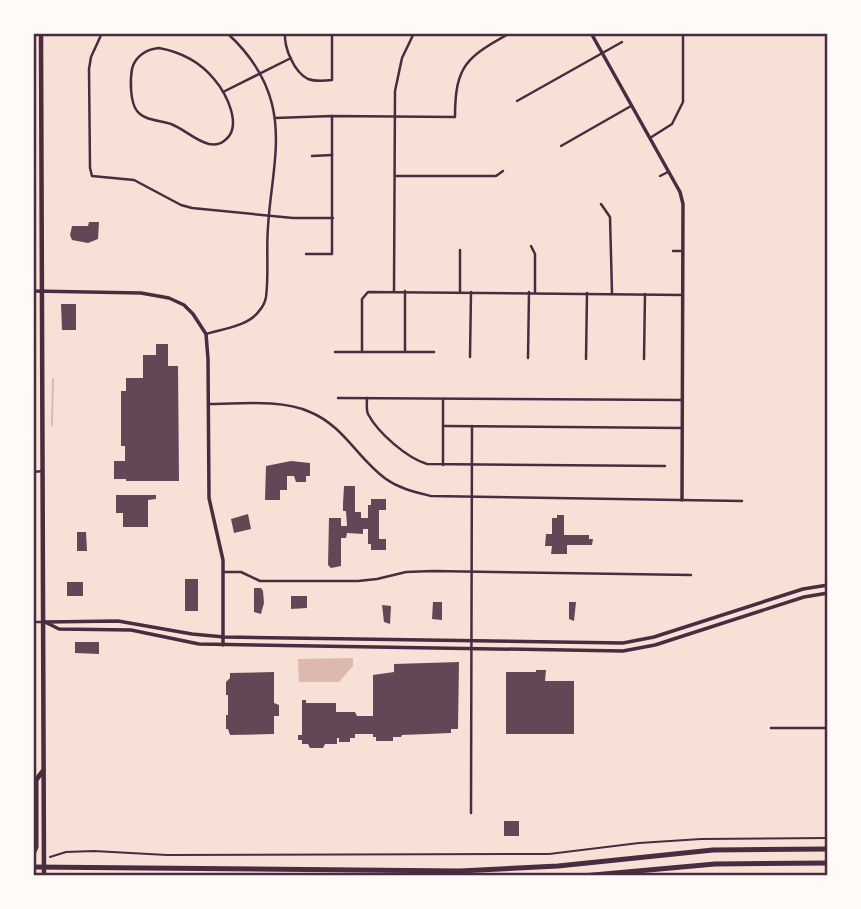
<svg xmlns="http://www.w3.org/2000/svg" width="861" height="909" font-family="'DejaVu Sans',sans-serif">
<rect width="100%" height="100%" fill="#f7e1d7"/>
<polygon fill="#dcb8b0" points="353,658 353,666 339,682 299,682 298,659"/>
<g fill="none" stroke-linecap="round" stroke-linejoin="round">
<polyline stroke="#dcb8b0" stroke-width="2" points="52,425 53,379"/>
</g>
<g fill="#644757">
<polygon points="89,222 99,222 98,239 88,243 72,240 70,235 72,226 88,226"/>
<polygon points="61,304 76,304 76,330 62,330"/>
<polygon points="156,344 168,344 168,366 178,366 179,481 126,481 126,479 114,479 114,461 125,461 125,446 121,446 121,391 126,391 126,378 143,378 143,355 156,355"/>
<polygon points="291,461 310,463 310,476 306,476 306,482 296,482 294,476 287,476 287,490 280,490 280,500 265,500 266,466"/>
<polygon points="344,486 355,486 355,512 361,512 361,518 368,518 368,505 371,505 371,499 386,499 386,510 379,510 379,539 386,539 386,550 371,550 371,544 368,544 368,529 363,529 363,534 347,533 346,538 341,538 341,566 331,568 328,565 329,518 341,518 341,526 347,526 346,511 343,511 343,504"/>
<polygon points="116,495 156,495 156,499 148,500 148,527 123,527 123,513 116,513"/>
<polygon points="248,514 251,529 234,533 231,519"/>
<polygon points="557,515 564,515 564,535 589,535 589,539 593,539 592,545 567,545 567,554 551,554 552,546 545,546 546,534 552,534 552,518 557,518"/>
<polygon points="77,532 86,532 87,551 77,551"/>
<rect x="185" y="579" width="13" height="32"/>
<rect x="67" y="582" width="16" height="14"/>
<polygon points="254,588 261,588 263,591 264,603 261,614 254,612"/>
<polygon points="291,596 307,596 307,608 291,609"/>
<polygon points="433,602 442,602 442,620 432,619"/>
<polygon points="569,602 576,602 574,621 569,619"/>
<polygon points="382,605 391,606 390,624 384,622"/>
<polygon points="75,642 99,642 99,654 75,653"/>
<polygon points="459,662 458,729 451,729 451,733 402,735 401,737 393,737 393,741 376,741 376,737 373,737 373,734 355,734 355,738 350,738 350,742 339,742 339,738 337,738 337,744 325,744 323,748 310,748 308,744 302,744 302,740 298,740 298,735 302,735 302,700 306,700 306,703 336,703 336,712 355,712 357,716 373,716 373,675 394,672 394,664"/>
<polygon points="536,670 546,670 545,681 574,681 574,734 506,734 506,672 536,672"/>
<polygon points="274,672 274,703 279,705 279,716 274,716 274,734 230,735 228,729 226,729 226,715 228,715 228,695 226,695 226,682 230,678 230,673"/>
<rect x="504" y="821" width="15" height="15"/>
</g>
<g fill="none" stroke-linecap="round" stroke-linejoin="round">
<polyline stroke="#4a2c40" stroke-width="2" points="50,857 66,852 94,851 167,855 549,854 639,843 701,839 828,838"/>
<g stroke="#4a2c40" stroke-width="2.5">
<polyline points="102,33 91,57 89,69 90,168 92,176 134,180 181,205 192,208 293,218 333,218"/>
<path d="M285 33C284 48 294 72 308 79 316 82 324 81 332 80V33"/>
<path d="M159 48C181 52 200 62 214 79 226 93 244 127 224 141 220 144 214 145 209 144 196 141 184 129 171 124 160 120 145 121 137 111 130 102 130 80 132 69 135 56 147 49 159 48Z"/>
<polyline points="223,92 291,58"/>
<polyline points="517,101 622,42"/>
<path d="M275 118 332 116 455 117C455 65 467 57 510 33"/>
<polyline points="650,138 672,124 683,102 683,33"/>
<polyline points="561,146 631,106"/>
<polyline points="312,156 332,155"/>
<polyline points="396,176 496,176 503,171"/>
<polyline points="660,176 668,172"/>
<polyline points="601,204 610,217 612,293"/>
<polyline points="531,246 535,254 535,292"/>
<polyline points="460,250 460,292"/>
<polyline points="673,251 682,251"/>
<polyline points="306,254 332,254 332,116"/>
<polyline points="394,291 395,91 402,58 414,33"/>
<path d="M206 334C222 329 249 326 259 311 263 307 265 302 266 297 269 274 266 250 268 227 270 187 282 144 272 104 265 76 249 53 227 33"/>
<polyline points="405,351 405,291"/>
<polyline points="335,352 434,352"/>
<polyline points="362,352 362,299 368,292 683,295"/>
<polyline points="470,357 471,292"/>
<polyline points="528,358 529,292"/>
<polyline points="586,359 587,293"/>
<polyline points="644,359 645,294"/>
<polyline points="338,398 682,400"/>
<path d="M367 398C367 403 366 410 368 414 378 433 407 458 427 464L665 466"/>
<path d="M209 404C241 404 280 399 310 412 344 426 358 459 386 479 400 489 415 492 431 496L742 501"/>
<polyline points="443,426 682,428"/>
<polyline points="443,465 443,399"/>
<polyline points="33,472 43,471"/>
<polyline points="224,572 241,572 260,581 358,581 377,579 406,572 433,571 691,575"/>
<polyline points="33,622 44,622"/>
<polyline points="771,728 828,728"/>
<polyline points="471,813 472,426"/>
</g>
<g stroke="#4a2c40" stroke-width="3.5">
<polyline points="591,33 680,192 683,204 682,500"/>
<polyline points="33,291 141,293 169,298 184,305 193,314 206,334 208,359 209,498 223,560 223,645"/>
<polyline points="45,622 59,629 131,630 199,644 623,651 655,645 804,597 828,593"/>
<polyline points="45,622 118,621 192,634 224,637 623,643 654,637 803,589 828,585"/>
</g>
<polyline stroke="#4a2c40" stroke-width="4.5" points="41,33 44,876"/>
<g stroke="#4a2c40" stroke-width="5">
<polyline points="33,854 36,847 36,780 43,771"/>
<polyline points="33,867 460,871 558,866 713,850 828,849"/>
<polyline points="582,876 715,864 828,863"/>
</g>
</g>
<rect width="861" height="909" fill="none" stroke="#fffaf5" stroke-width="70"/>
<rect x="35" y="35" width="791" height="839" fill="none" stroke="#4a2c40" stroke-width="2.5"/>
</svg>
